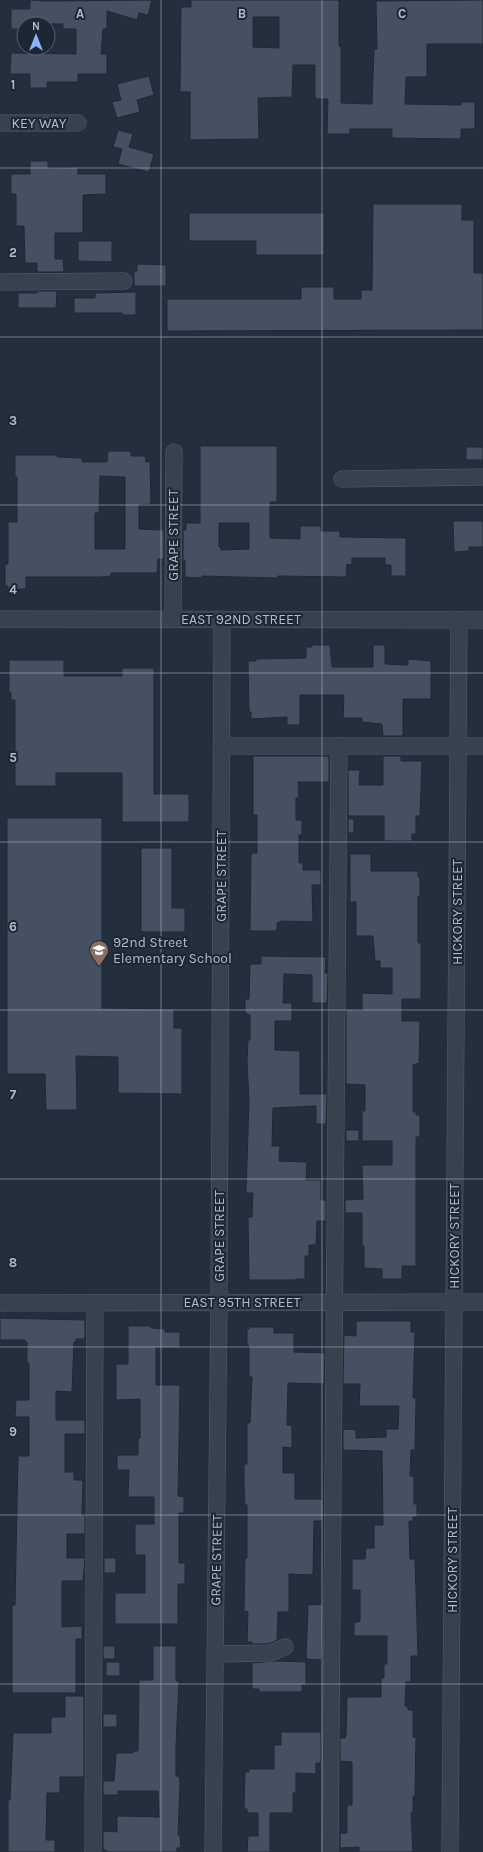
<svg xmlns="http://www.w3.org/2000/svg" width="483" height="1852" font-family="Karla,sans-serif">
<rect width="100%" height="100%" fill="#242f3e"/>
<g fill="#455162" stroke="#1f2835" fill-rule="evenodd">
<polygon points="30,0 47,1 152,0 148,15 139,13 137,20 107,11 107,29 103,29 101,54 107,54 107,74 78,74 78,82 47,82 47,88 30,88 30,74 10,74 11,53 76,54 76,29 63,29 63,24 24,24 24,29 11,29 11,9 30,9"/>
<path d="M191 0H339V46H341V103L372 104 374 49H377L376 1 483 0V44H427V77H406L405 104 461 105V102H475V129H461V139L392 138V129H350V134H327L328 99H315V65H293L292 97 258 98 259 139 190 140V92H180L181 7H191ZM253 17H279V48L253 47Z"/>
<polygon points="149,76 154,95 137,100 140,112 117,118 112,102 121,100 117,84"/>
<polygon points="118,130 133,134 129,147 154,154 149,172 118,164 122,149 113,147"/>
<polygon points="30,161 48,161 48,168 78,167 78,174 106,174 106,194 83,195 83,233 55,233 55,259 63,259 64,272 37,272 37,263 25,263 24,226 16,226 16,194 11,194 11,174 30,174"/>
<polygon points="373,204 462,204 462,220 474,220 474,273 483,273 483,330 167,331 167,299 301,299 301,287 334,287 334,299 361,299 361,290 372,290"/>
<polygon points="189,213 324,213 324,255 256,255 256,241 189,241"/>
<polygon points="78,241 112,241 112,262 78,261"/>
<polygon points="137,264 166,265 166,286 134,286 134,271 137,271"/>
<polygon points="37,291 57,291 56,308 18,308 18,293 37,293"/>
<polygon points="136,292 136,315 123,315 122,313 74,313 74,298 95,298 95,293"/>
<path d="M200 446H277V502H270V538L300 539V526H321V531H340V537L406 538V576H391V565H385V558H352V565L347 564 346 577 278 576V578L202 576V578L185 577V560H183V530H186V523H200ZM219 523H249V549L221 550V547H219Z"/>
<rect x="466" y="447" width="17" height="13"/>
<path d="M108 451H131V456H145L146 462H150L151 504 139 505V529L164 530V559H158L157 573H111V576L100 577H26V589H8V586H5V564H8V522H17V477H15V455H57V457L82 458V462H107ZM100 476 125 477V549H95V513H99Z"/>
<polygon points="453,521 483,521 483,547 469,547 469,551 454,552"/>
<polygon points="312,645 330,645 332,667 373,667 373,645 385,645 385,664 408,665 408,659 431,661 431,699 403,699 403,736 383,736 382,724 362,722 362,718 343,718 344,695 300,695 300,725 287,725 287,717 251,719 251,712 249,712 248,661 256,661 256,659 306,658 306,647 312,647"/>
<polygon points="9,660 64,660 64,676 122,676 122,668 154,668 154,794 189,794 189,822 122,822 122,773 56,773 56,786 15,786 15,700 11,700 11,693 9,693"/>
<polygon points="253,756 329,756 329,782 298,782 299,798 296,798 296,820 302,820 302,835 299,835 299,863 303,863 303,870 321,870 321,885 312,885 313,922 282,921 277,923 277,931 250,931 251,853 257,853 257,815 253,815"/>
<polygon points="383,756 401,756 401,761 422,761 420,816 416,816 416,834 412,834 412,841 384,841 384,816 348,816 348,770 360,770 359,785 383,785"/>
<polygon points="7,818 102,818 102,1008 174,1009 174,1028 182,1028 182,1094 118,1093 118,1057 76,1056 77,1110 46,1110 45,1074 7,1074"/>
<rect x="348" y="819" width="6" height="14"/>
<polygon points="141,848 172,848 172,908 185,908 185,932 141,932"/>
<polygon points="350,854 371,854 371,871 418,871 418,877 420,877 420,896 418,896 418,943 421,943 421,999 402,999 402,1021 420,1021 419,1063 413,1065 413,1112 416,1112 416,1115 420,1115 420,1137 416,1137 416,1266 402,1266 402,1279 382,1279 382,1269 364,1268 364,1246 362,1246 362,1213 345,1213 345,1200 363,1199 362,1165 392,1165 392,1141 362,1141 362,1111 365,1111 365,1085 346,1084 346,1009 362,1010 362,993 392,994 392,968 380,968 380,961 375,961 373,936 356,936 356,902 350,902"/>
<polygon points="261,956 326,957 325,973 328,973 327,1003 312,1003 312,975 284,974 283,1003 292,1003 292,1021 275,1021 275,1050 300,1051 300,1094 327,1094 326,1124 316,1124 316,1106 273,1108 272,1146 280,1146 279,1161 307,1162 306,1180 321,1180 321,1200 326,1200 326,1221 317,1221 316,1245 309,1245 309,1256 305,1256 305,1279 296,1279 296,1280 249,1280 248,1217 252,1217 253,1193 246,1193 249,1101 247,1061 248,1040 250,1040 250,1015 245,1013 245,999 249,999 250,964 261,964"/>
<rect x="346" y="1130" width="13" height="11"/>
<polygon points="0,1318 85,1320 85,1339 76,1339 76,1342 74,1342 72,1392 56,1391 56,1420 85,1420 85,1434 65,1434 65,1472 74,1472 74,1480 83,1480 82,1515 85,1515 85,1534 67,1534 67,1558 85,1558 83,1581 62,1581 62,1627 82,1626 82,1639 76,1639 76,1693 12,1693 12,1605 15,1605 18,1456 29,1456 29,1417 15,1417 16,1400 29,1400 29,1363 27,1362 27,1342 25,1342 25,1340 0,1340"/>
<polygon points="356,1321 411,1321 411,1332 415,1332 413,1398 416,1398 415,1450 411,1450 410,1476 414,1476 414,1504 417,1504 417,1517 413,1517 413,1521 409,1521 410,1559 415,1559 418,1656 411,1656 411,1682 406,1682 405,1706 408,1706 408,1710 413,1710 413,1737 416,1737 415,1796 413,1796 413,1813 411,1813 413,1852 359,1852 359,1847 340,1848 340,1833 347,1833 347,1805 352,1805 352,1762 340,1761 340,1738 345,1738 346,1736 347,1697 381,1697 381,1678 384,1678 384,1664 387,1664 387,1636 354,1636 354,1623 360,1621 360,1590 352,1590 352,1559 365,1559 366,1548 374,1548 374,1525 383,1525 382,1451 343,1450 343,1429 356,1430 356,1438 386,1437 386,1429 398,1429 399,1406 359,1406 360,1384 343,1384 344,1335 356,1336"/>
<polygon points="128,1326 151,1326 151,1328 165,1329 165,1332 180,1332 180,1348 156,1348 156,1385 180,1385 178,1496 184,1497 184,1513 179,1513 179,1563 185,1563 185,1584 178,1584 178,1624 115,1624 115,1593 145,1593 145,1555 135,1555 135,1524 154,1524 154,1497 128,1497 129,1470 117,1470 117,1455 138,1455 138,1438 140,1438 140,1399 116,1400 116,1364 128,1364"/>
<polygon points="249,1327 274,1327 274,1333 294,1333 294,1352 325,1353 324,1384 288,1383 287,1425 292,1426 292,1448 283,1447 283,1473 295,1473 295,1499 323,1499 323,1521 314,1521 313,1575 289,1574 289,1612 278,1612 277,1640 269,1644 252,1644 252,1642 247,1642 248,1612 244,1611 245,1558 247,1558 247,1505 245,1505 244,1486 244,1464 247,1464 247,1423 250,1423 252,1377 249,1377 249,1346 247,1345 247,1329 249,1329"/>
<rect x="104" y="1558" width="12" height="15"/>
<polygon points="323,1604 322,1660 306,1659 308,1605"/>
<rect x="103" y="1646" width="12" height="13"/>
<polygon points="153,1646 176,1646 176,1681 179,1681 176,1745 176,1776 179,1776 180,1783 178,1835 180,1835 181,1848 177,1848 177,1852 106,1852 106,1850 103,1850 103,1831 117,1832 117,1816 159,1817 158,1791 118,1791 118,1795 103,1795 103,1781 114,1781 116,1753 133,1753 133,1751 138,1751 139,1680 153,1680"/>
<polygon points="277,1661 306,1662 306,1685 302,1685 302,1692 259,1692 259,1689 252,1689 252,1663"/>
<rect x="106" y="1662" width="14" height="14"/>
<polygon points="65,1696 84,1696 84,1777 60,1777 60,1793 47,1793 46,1840 55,1840 55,1852 8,1852 8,1800 10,1800 13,1733 51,1733 51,1717 65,1717"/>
<rect x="103" y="1714" width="14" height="13"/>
<polygon points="281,1732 321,1732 321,1763 316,1763 316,1774 296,1773 296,1793 293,1793 293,1813 270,1813 270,1852 247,1852 248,1836 258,1836 258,1813 247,1813 247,1809 244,1809 245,1772 249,1772 249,1769 274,1769 274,1745 281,1745"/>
</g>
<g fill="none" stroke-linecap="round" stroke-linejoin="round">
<defs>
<g id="minor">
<polyline points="0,123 78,123"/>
<polyline points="0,282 124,281"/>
<polyline points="342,479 483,477"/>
<polyline points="0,619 483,620"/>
<polyline points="173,619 174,452"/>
<polyline points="221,746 483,746"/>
<polyline points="0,1303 483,1302"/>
<polyline points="215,1654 271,1653 285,1647"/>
<polyline points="93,1852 95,1303"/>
<polyline points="213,1852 219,1302 222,619"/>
<polyline points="330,1852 339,746"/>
<polyline points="450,1852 459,620"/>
</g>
</defs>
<use href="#minor" stroke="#565f6c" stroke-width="17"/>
<use href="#minor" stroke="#38414e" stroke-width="16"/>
</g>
<path fill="none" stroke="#b4bcc9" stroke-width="1" stroke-opacity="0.55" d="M161 0V1852M322 0V1852M0 168H483M0 337H483M0 505H483M0 673H483M0 842H483M0 1010H483M0 1179H483M0 1347H483M0 1515H483M0 1684H483"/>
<defs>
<symbol id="school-pin" viewBox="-11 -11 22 30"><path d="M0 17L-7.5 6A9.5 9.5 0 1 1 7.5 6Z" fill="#8d6e63" stroke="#1d2633"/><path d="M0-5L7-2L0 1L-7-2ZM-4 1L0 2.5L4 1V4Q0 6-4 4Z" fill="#fff"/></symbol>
</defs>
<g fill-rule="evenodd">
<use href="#school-pin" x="88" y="939" width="22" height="30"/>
</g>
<g text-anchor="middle" stroke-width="4" stroke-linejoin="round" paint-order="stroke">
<g font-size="14" fill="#b4bcc9" stroke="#1d2633">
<text x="39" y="128">KEY WAY</text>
<text transform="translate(173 535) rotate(-90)" y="5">GRAPE STREET</text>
<text x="241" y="624">EAST 92ND STREET</text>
<text transform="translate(221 876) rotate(-90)" y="5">GRAPE STREET</text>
<text transform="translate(457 912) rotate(-90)" y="5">HICKORY STREET</text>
<text transform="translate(219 1236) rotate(-90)" y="5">GRAPE STREET</text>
<text transform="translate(454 1236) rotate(-90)" y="5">HICKORY STREET</text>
<text x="242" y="1307">EAST 95TH STREET</text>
<text transform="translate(216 1560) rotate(-89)" y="5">GRAPE STREET</text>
<text transform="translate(452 1560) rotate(-90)" y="5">HICKORY STREET</text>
</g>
<g font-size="14" fill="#b4bcc9" stroke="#1d2633" text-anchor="start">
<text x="113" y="947">92nd Street<tspan x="113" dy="16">Elementary School</tspan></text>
</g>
</g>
<g font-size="13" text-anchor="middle" font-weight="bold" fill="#b4bcc9" stroke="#1d2633" stroke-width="4" stroke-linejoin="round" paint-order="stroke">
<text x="80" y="18">A</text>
<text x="242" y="18">B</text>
<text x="402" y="18">C</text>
<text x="13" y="89">1</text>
<text x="13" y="257">2</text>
<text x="13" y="425">3</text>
<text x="13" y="594">4</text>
<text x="13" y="762">5</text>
<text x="13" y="931">6</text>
<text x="13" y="1099">7</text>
<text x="13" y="1267">8</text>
<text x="13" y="1436">9</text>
</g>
<g transform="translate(36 36)"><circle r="19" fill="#1d2633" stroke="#59626f"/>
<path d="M0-3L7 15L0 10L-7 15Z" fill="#8ab4f8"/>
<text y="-6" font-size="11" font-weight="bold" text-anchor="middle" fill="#b4bcc9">N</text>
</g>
</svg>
